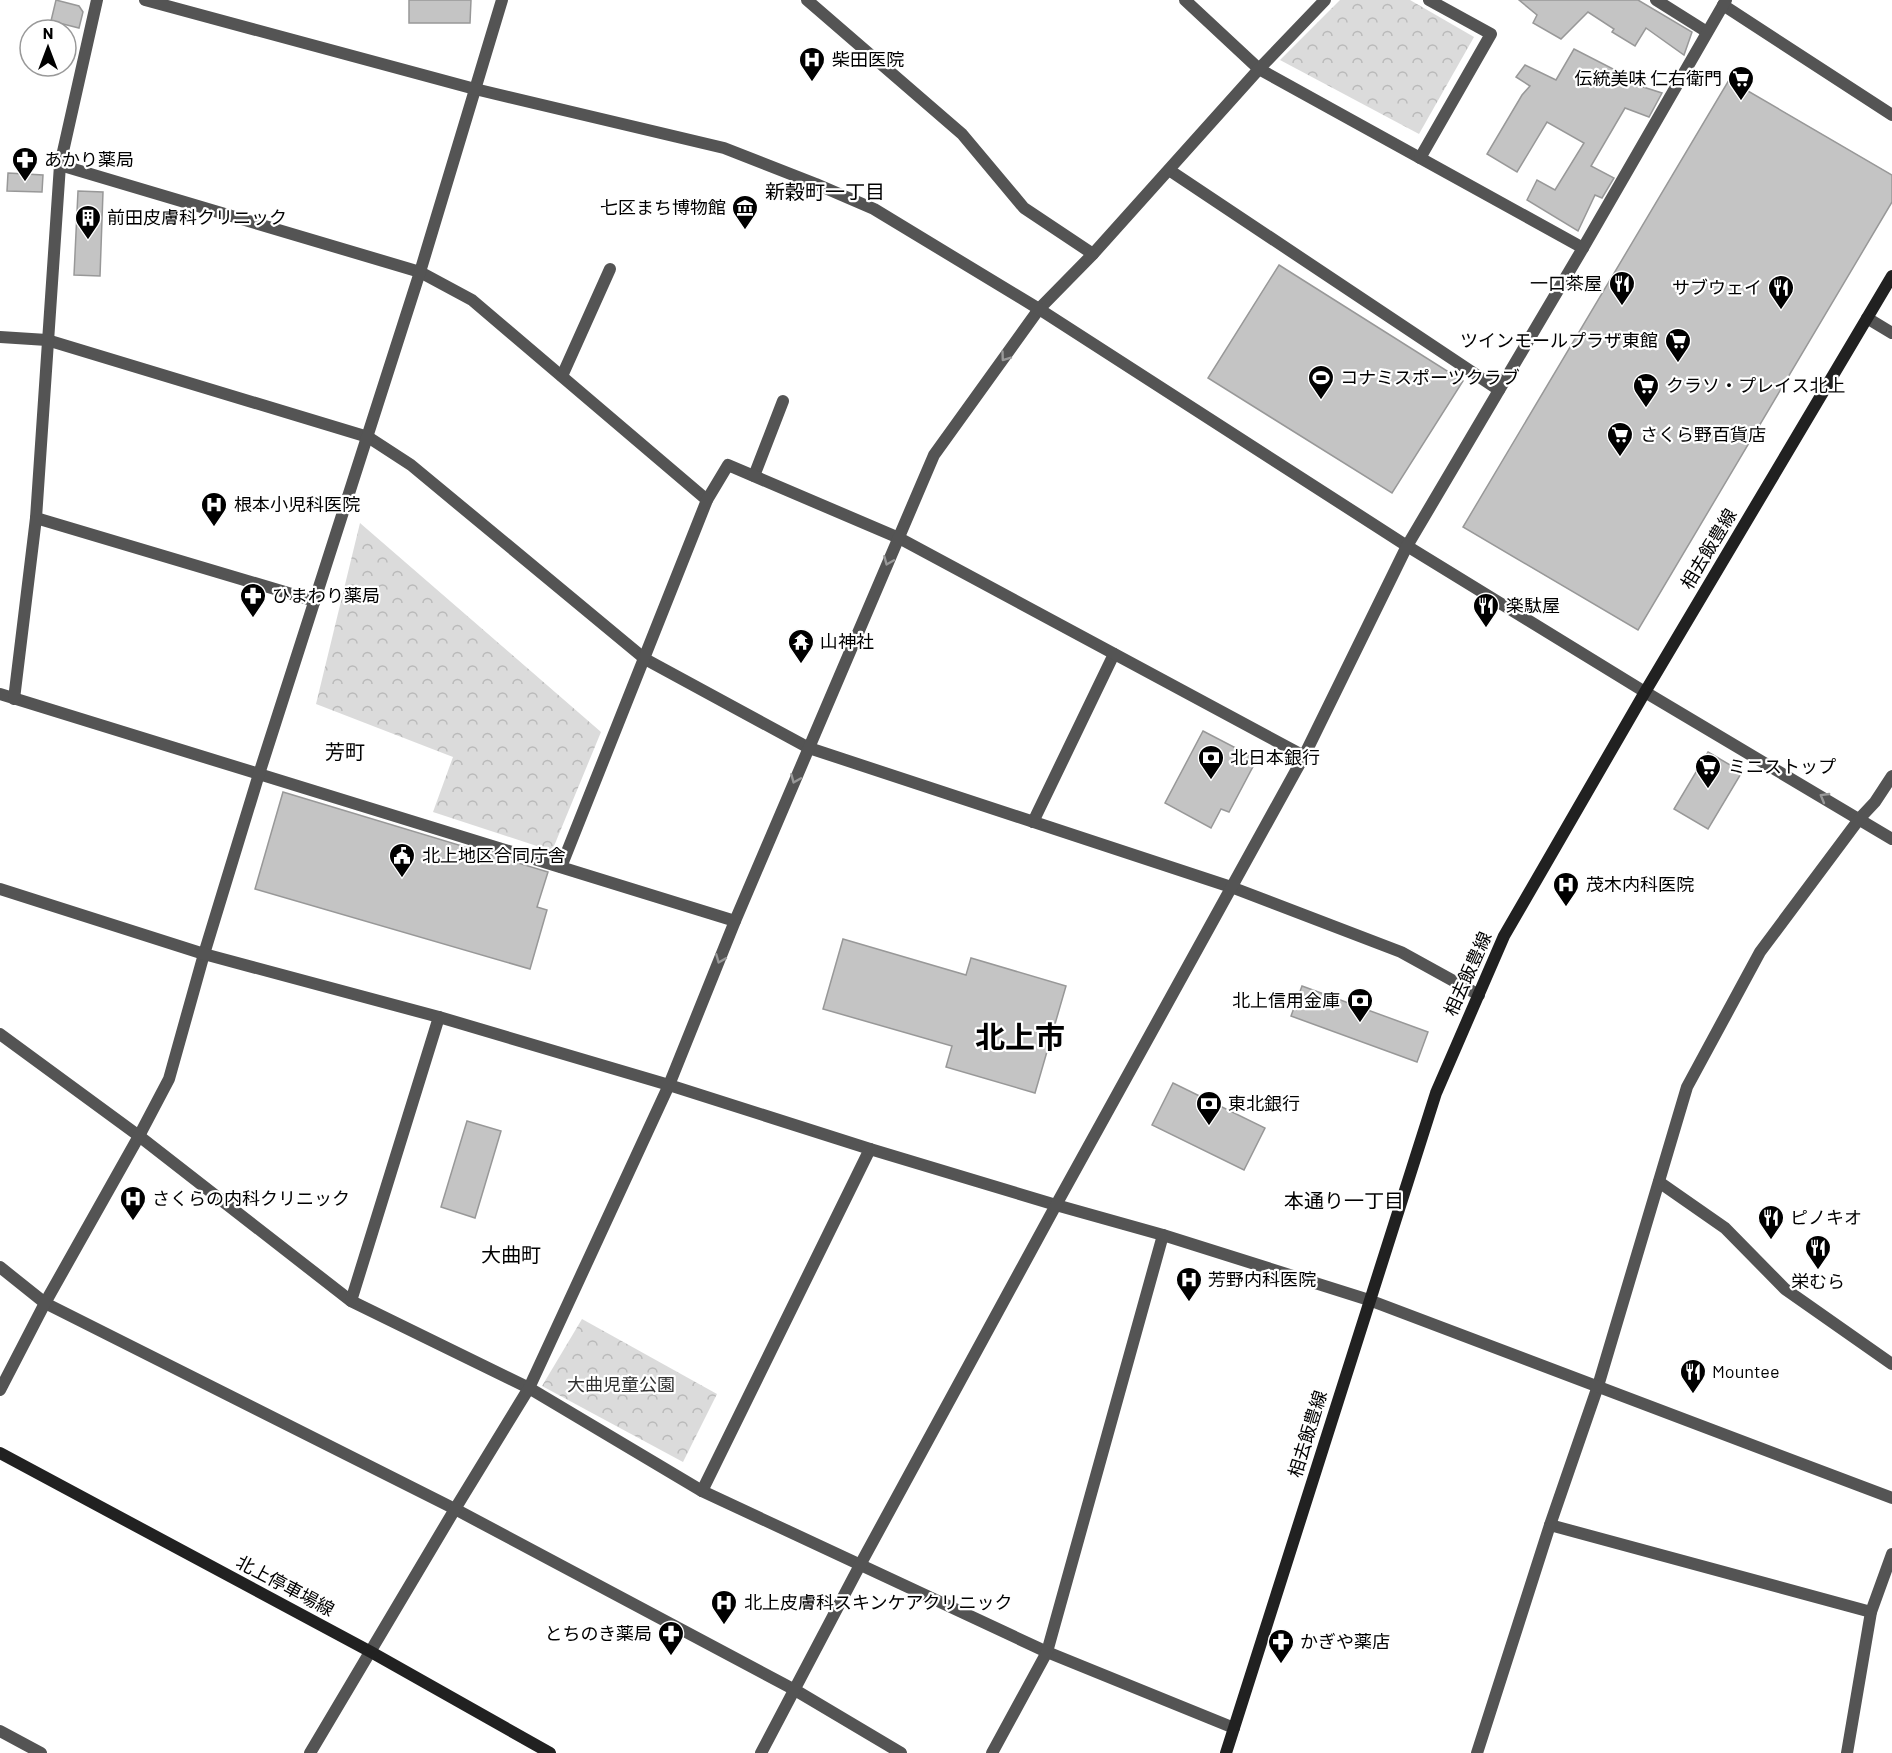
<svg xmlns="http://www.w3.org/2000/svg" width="1892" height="1753" font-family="Barlow,'Noto Sans JP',sans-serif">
<defs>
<pattern id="forest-crowns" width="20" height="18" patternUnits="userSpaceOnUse" patternTransform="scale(1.5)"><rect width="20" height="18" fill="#dbdbdb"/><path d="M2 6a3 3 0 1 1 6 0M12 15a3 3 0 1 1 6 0" fill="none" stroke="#bababa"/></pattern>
</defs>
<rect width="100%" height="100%" fill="#fff"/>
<g fill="url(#forest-crowns)">
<polygon points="1340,0 1410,0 1474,37 1419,134 1280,60"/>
<polygon points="360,523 601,732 552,851 433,812 453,757 316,704"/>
<polygon points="582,1319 717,1394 683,1462 542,1386"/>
</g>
<g fill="#c4c4c4" stroke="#989898" stroke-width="1.5">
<polygon points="56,0 79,6 83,12 79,28 51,21"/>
<polygon points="409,0 471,0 470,23 409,23"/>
<polygon points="1519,0 1638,0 1692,32 1684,55 1646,28 1635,46 1612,32 1614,29 1588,12 1561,39 1533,23 1537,15"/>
<polygon points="1574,49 1619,72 1615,78 1662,93 1649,117 1625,108 1591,166 1614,178 1602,198 1595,195 1578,231 1527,200 1537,180 1555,190 1584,143 1547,122 1517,172 1487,154 1522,95 1530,86 1516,77 1525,65 1556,80"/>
<polygon points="1729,80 1892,175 1892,202 1638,630 1463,527"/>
<polygon points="8,173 43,175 42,192 7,191"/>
<polygon points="78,191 103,192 100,276 74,275"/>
<polygon points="1279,265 1463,381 1392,493 1208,378"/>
<polygon points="1203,731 1257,759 1229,812 1221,809 1211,828 1165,803"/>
<polygon points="1708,752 1742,772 1708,829 1674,809"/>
<polygon points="283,792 548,872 537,907 547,910 530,969 255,889"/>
<polygon points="843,939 966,975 971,958 1066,986 1035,1093 946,1067 952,1046 823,1009"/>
<polygon points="1302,986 1428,1032 1417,1062 1291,1016"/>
<polygon points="1173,1083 1265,1128 1244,1170 1152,1125"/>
<polygon points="467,1121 501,1131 475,1218 441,1207"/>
</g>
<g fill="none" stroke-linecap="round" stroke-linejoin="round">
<g stroke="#545454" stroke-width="12">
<polyline points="807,0 962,134 1024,208 1093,254"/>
<polyline points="1185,0 1259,69 1583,248"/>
<polyline points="1656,0 1707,32"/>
<polyline points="1420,158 1491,34 1429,0"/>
<polyline points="60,165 420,272 472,300 707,500"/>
<polyline points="1169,170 1499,390"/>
<polyline points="1867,318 1892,333"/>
<polyline points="0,337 47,340 368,437 411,465 645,659 809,748 1231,887 1401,952 1479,995"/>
<polyline points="562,376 610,269"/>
<polyline points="754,476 783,401"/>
<polyline points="36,518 315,601"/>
<polyline points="1645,692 1892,839"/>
<polyline points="0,694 735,921"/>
<polyline points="14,699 36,518 60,165 97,0"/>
<polyline points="1033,822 1114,654"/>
<polyline points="561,867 707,500 728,465 899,538 1304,756"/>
<polyline points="0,1034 139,1136 351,1301 529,1388 702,1491 1047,1652 1234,1728"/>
<polyline points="1659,1182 1725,1228 1785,1289 1892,1364"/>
<polyline points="0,1267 45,1303 455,1509 795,1690 901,1753"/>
<polyline points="351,1301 439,1017"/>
<polyline points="0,1390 45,1303 139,1136 169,1079 204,954 259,774 420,272 502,0"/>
<polyline points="702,1491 870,1149"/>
<polyline points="1550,1525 1871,1612"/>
<polyline points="0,1731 41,1753"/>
<polyline points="310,1753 455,1509 529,1388 669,1085 735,921 934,455 1039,309 1093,254 1259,69 1325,0"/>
<polyline points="992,1753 1047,1652 1163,1235"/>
<polyline points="1477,1753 1550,1525 1598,1386 1687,1087 1760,952 1860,818 1875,802 1892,776"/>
<polyline points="1847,1753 1871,1612 1892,1554"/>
</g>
<g stroke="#545454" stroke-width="12">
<polyline points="145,0 475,89 724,148 816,184 874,209 1039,309 1407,546 1645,692"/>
<polyline points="1723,5 1892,115"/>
<polyline points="0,889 204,954 439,1017 669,1085 870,1149 1056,1205 1163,1235 1369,1300 1892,1498"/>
<polyline points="761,1753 860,1565 1056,1205 1304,756 1407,546 1583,248 1726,0"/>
</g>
<g stroke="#212121" stroke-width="12">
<polyline points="0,1453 371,1652 550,1753"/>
<polyline points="1226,1753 1436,1093 1504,936 1645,692 1892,276"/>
</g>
</g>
<defs><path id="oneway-chevron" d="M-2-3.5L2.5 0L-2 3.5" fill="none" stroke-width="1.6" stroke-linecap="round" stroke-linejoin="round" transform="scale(1.5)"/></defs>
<g stroke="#989898">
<use href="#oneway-chevron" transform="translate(1005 357) rotate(126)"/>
<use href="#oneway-chevron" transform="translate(888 561) rotate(113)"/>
<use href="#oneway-chevron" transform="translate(795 779) rotate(113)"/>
<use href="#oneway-chevron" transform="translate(1824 797) rotate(-150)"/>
<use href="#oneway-chevron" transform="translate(720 959) rotate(112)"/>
</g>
<defs>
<symbol id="hospital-pin" viewBox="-11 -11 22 30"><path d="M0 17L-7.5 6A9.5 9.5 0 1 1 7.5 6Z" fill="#000" stroke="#fff"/><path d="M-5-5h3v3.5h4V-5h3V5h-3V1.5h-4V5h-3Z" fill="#fff"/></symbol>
<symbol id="supermarket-pin" viewBox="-11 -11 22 30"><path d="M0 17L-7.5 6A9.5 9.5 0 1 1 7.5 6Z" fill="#000" stroke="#fff"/><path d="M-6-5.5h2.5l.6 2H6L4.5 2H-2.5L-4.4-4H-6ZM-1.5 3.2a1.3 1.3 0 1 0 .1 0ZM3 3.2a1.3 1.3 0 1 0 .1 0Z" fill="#fff"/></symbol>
<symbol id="pharmacy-pin" viewBox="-11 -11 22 30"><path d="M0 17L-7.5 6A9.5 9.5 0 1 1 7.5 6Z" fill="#000" stroke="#fff"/><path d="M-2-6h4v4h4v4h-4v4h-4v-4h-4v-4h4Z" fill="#fff"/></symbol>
<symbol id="museum-pin" viewBox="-11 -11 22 30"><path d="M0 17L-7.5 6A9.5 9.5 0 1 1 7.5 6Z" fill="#000" stroke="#fff"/><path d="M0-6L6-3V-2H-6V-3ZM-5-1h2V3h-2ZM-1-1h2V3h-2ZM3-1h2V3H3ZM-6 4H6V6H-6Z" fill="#fff"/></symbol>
<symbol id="building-pin" viewBox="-11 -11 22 30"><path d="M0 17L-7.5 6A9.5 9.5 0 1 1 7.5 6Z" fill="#000" stroke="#fff"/><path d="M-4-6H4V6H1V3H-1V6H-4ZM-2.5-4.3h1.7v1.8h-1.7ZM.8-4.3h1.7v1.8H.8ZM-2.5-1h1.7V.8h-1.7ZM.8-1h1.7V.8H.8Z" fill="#fff"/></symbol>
<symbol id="restaurant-pin" viewBox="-11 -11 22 30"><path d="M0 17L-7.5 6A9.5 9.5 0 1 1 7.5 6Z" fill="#000" stroke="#fff"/><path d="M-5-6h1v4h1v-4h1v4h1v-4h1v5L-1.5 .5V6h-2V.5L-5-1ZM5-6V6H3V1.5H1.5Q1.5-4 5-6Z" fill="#fff"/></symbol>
<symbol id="stadium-pin" viewBox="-11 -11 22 30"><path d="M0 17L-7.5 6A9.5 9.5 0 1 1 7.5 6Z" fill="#000" stroke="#fff"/><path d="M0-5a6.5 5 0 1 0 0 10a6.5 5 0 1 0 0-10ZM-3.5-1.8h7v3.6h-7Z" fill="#fff"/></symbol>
<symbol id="temple-pin" viewBox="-11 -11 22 30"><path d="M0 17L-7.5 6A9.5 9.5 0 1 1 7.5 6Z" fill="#000" stroke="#fff"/><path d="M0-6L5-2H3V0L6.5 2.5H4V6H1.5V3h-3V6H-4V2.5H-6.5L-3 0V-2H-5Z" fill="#fff"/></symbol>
<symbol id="bank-pin" viewBox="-11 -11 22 30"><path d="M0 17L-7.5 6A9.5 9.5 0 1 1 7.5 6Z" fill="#000" stroke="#fff"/><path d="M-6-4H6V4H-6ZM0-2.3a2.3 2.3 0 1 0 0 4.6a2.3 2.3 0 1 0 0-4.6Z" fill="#fff"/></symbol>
<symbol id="civic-pin" viewBox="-11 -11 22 30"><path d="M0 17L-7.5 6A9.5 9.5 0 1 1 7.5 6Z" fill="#000" stroke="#fff"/><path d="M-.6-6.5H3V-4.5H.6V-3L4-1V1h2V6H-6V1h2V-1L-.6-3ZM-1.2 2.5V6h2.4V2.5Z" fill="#fff"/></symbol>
</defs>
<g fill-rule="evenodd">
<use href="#hospital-pin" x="797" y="45" width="30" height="40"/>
<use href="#supermarket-pin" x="1726" y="64" width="30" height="40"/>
<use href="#pharmacy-pin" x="10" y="145" width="30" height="40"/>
<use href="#museum-pin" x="730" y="193" width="30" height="40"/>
<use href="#building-pin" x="73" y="203" width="30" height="40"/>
<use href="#restaurant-pin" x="1607" y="269" width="30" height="40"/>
<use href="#restaurant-pin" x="1766" y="273" width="30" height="40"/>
<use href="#supermarket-pin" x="1663" y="326" width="30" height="40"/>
<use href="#stadium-pin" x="1306" y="363" width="30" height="40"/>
<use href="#supermarket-pin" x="1631" y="371" width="30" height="40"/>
<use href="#supermarket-pin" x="1605" y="420" width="30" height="40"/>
<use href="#hospital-pin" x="199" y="490" width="30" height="40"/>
<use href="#pharmacy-pin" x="238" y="581" width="30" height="40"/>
<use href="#restaurant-pin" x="1471" y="591" width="30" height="40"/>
<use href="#temple-pin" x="786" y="627" width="30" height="40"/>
<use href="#bank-pin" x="1196" y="743" width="30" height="40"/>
<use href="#supermarket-pin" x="1693" y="752" width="30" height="40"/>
<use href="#civic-pin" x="387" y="841" width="30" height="40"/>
<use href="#hospital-pin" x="1551" y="870" width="30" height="40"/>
<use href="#bank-pin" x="1345" y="986" width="30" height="40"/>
<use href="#bank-pin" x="1194" y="1089" width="30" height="40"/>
<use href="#hospital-pin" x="118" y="1184" width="30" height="40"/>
<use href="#restaurant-pin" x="1756" y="1203" width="30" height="40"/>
<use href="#restaurant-pin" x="1803" y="1233" width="30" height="40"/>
<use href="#hospital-pin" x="1174" y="1265" width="30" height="40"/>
<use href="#restaurant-pin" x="1678" y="1357" width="30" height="40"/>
<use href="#hospital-pin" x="709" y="1588" width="30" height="40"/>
<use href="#pharmacy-pin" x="656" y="1619" width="30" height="40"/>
<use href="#pharmacy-pin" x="1266" y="1627" width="30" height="40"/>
</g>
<g text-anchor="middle" stroke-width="4.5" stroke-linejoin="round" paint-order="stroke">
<g font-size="18" fill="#000" stroke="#fff" text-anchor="start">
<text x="832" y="66">柴田医院</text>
<text x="1722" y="85" text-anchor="end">伝統美味 仁右衛門</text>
<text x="44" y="166">あかり薬局</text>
<text x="726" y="214" text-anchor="end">七区まち博物館</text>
<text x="107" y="224">前田皮膚科クリニック</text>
<text x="1602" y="290" text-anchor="end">一口茶屋</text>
<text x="1762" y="294" text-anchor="end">サブウェイ</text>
<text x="1658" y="347" text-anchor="end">ツインモールプラザ東館</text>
<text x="1340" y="384">コナミスポーツクラブ</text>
<text x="1666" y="392">クラソ・プレイス北上</text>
<text x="1640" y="441">さくら野百貨店</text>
<text x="234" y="511">根本小児科医院</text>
<text x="272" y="602">ひまわり薬局</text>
<text x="1506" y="612">楽駄屋</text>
<text x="820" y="648">山神社</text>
<text x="1230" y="764">北日本銀行</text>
<text x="1728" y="773">ミニストップ</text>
<text x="422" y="862">北上地区合同庁舎</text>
<text x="1586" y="891">茂木内科医院</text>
<text x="1340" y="1007" text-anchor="end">北上信用金庫</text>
<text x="1228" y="1110">東北銀行</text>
<text x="152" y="1205">さくらの内科クリニック</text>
<text x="1790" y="1224">ピノキオ</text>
<text x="1208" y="1286">芳野内科医院</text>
<text x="1818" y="1288" text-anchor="middle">栄むら</text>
<text x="1712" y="1378">Mountee</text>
<text x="744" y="1609">北上皮膚科スキンケアクリニック</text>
<text x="652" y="1640" text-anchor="end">とちのき薬局</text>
<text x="1300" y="1648">かぎや薬店</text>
</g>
<g font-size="18" fill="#000" stroke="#fff">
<text transform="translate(1709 549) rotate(-59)" y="6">相去飯豊線</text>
<text transform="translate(1468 974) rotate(-66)" y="6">相去飯豊線</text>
<text transform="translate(1308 1434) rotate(-73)" y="6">相去飯豊線</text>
<text transform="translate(285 1586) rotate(28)" y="6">北上停車場線</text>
</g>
<g font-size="18" fill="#323232" stroke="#fff">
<text x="621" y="1391">大曲児童公園</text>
</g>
<g font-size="20" fill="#000" stroke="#fff">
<text x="825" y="199">新穀町一丁目</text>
<text x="345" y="759">芳町</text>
<text x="1344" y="1208">本通り一丁目</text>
<text x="511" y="1262">大曲町</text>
</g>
<g font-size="30" font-weight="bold" fill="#000" stroke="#fff">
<text x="1020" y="1048">北上市</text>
</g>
</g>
<g transform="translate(48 48)"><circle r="28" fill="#ffffff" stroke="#999999" stroke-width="1.5"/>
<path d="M0-4.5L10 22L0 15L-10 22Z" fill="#000000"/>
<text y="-9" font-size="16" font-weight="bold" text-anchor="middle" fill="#000000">N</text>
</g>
</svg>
